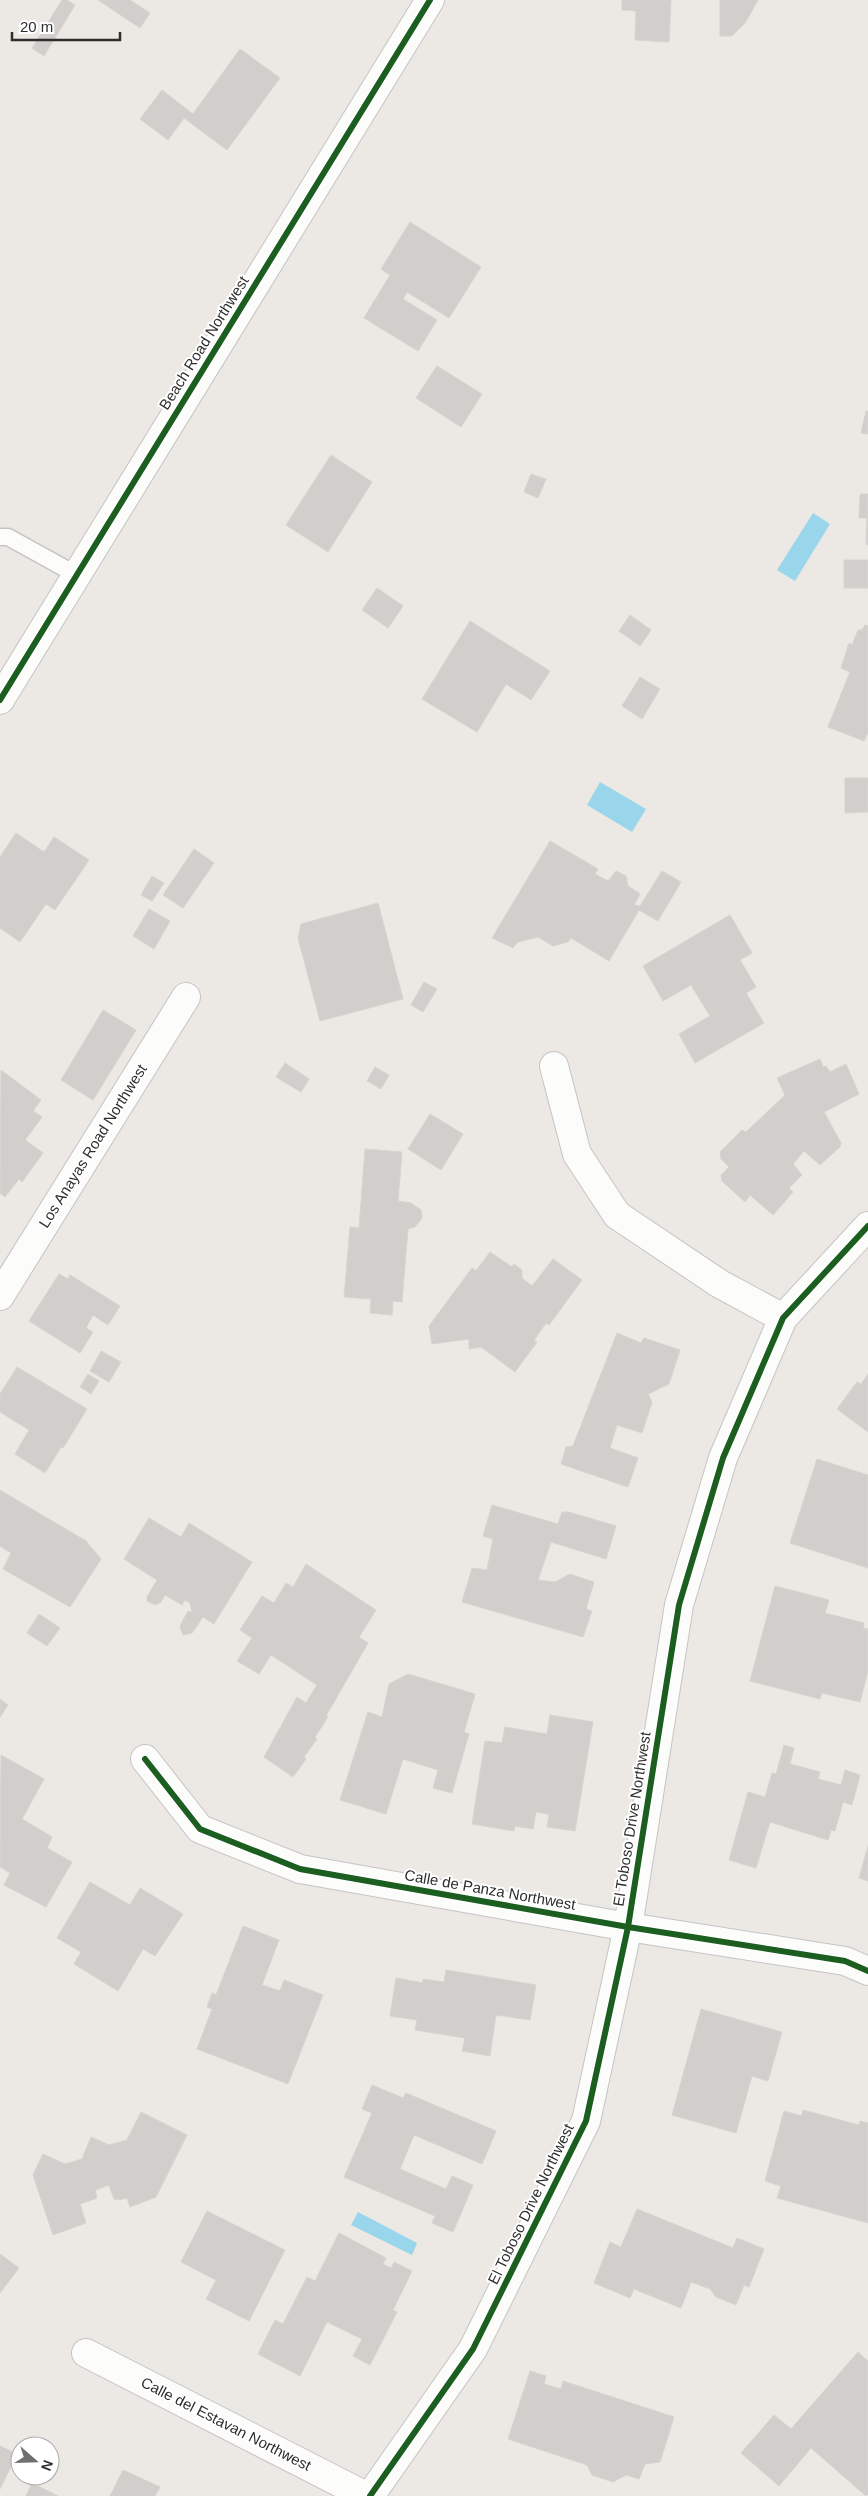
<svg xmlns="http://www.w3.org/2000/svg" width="868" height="2496" font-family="Arial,sans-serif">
<rect width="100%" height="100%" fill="#ece8e4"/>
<g fill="#99d6ec">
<polygon points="813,513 830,524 795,581 777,570"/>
<polygon points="600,782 646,809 632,832 587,805"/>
<polygon points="358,2212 417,2243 412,2255 351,2225"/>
</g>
<g fill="#d1cecb" stroke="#d7d4d0">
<polygon points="62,0 67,0 75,5 44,56 32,48"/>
<polygon points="98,0 130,0 150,13 140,28"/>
<polygon points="622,0 671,0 669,42 635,40 636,11 622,10"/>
<polygon points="720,0 758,0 745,23 732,36 720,36"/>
<polygon points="240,49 280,78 227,150 184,118 168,140 140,119 162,90 193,114"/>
<polygon points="410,222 481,267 449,318 407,292 403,299 437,320 418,351 364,318 390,275 381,269"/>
<polygon points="437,366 482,394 461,427 416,398"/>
<polygon points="866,411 868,411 868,434 861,433"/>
<polygon points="331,455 372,482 328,552 286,525"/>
<polygon points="531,474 546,479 538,498 524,492"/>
<polygon points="860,494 868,494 868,545 866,544 867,518 859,518"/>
<rect x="844" y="560" width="24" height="28"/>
<polygon points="377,588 403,606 388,628 362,610"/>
<polygon points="630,615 651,630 640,646 619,631"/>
<polygon points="470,621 550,671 531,700 506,684 477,732 422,699"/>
<polygon points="865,625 868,626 868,733 864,741 828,727 850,672 841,668 849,643 852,645 858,630 862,630"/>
<polygon points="640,677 660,689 642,719 622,706"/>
<polygon points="845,778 868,778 868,812 845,813"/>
<polygon points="16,833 44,852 54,837 89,860 55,910 46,904 20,942 0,928 0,857"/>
<polygon points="550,841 598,869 595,874 608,881 616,871 626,876 628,886 640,894 634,905 640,906 662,871 681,882 658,921 639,910 609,961 571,938 568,942 553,946 538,937 518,942 513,948 492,938"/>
<polygon points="194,849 214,863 183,908 163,895"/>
<polygon points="152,876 164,883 152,901 141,895"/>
<polygon points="378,903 403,999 320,1021 298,938 301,924"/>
<polygon points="149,909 170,921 154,949 133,936"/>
<polygon points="730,915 752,953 740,960 756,987 746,993 764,1023 695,1063 679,1034 710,1016 691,985 663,1001 643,966"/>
<polygon points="424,982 437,989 423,1012 411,1005"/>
<polygon points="103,1010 136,1030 93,1100 61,1080"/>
<polygon points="820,1059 823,1067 826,1066 830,1072 846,1064 859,1094 824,1112 841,1143 840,1147 820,1165 804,1151 793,1164 802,1175 789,1188 793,1192 773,1215 750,1195 745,1202 722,1181 721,1175 729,1167 721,1159 720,1152 742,1130 746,1132 785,1095 777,1078"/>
<polygon points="285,1063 309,1079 301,1092 276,1077"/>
<polygon points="375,1067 389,1075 381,1089 367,1081"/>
<polygon points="1,1070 41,1100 33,1111 42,1117 25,1140 43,1153 22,1182 19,1179 5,1197 0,1193"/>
<polygon points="430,1114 463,1134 441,1170 408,1149"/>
<polygon points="365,1149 402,1152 398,1201 411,1203 421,1210 422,1218 415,1227 408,1229 402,1302 393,1301 392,1315 370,1313 371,1299 344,1297 350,1227 359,1228"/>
<polygon points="490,1252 512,1267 514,1264 522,1270 522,1278 532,1286 553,1259 582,1280 549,1325 546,1323 534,1340 537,1342 515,1372 481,1347 469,1349 469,1339 432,1344 429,1326 472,1268 476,1271"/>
<polygon points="59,1274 68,1279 70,1275 120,1306 108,1325 93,1315 86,1328 93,1332 80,1353 29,1321"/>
<polygon points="617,1333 641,1343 644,1338 680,1350 669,1384 648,1394 652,1402 642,1433 617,1425 610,1448 638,1458 628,1487 561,1464 566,1447 573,1446"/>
<polygon points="101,1351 121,1362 109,1382 90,1371"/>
<polygon points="17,1367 87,1409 63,1448 61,1447 45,1473 15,1454 29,1430 0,1412 0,1394"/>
<polygon points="88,1374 99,1381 91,1394 80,1387"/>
<polygon points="868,1374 868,1432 837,1409 857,1382 861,1384"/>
<polygon points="817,1459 868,1475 868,1568 790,1543"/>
<polygon points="0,1490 86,1541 101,1559 70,1607 3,1569 11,1553 0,1546"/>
<polygon points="492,1505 558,1524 562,1512 569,1512 616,1526 606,1559 551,1542 538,1580 555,1582 570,1574 594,1582 586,1609 592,1611 583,1637 462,1602 472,1568 487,1570 493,1539 483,1536"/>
<polygon points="149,1518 181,1537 189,1523 252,1562 214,1624 203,1617 192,1633 183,1635 180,1626 188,1611 192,1612 190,1603 185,1600 182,1605 165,1595 161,1602 156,1605 147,1601 147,1597 157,1580 124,1559"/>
<polygon points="306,1564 376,1610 359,1637 368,1643 326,1716 328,1717 315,1737 317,1739 304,1757 306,1759 293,1777 264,1757 297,1697 306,1703 317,1685 271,1655 259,1674 237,1661 252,1638 240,1630 262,1596 274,1603 286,1583 293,1587"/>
<polygon points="775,1586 829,1600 825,1613 864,1623 863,1628 868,1629 868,1671 860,1702 822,1693 820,1699 750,1681"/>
<polygon points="39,1614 60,1628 47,1646 27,1633"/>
<polygon points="408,1674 475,1694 464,1732 469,1734 452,1793 433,1788 438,1770 403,1759 386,1814 340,1800 368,1712 382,1717 389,1684"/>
<polygon points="0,1699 8,1705 0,1717"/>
<polygon points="550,1715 593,1722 575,1831 547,1827 549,1814 536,1812 533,1829 515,1826 514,1831 472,1824 485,1741 502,1743 505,1727 547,1734"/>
<polygon points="784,1745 794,1748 790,1764 820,1772 818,1779 841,1785 845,1770 860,1775 852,1805 843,1802 835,1831 831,1830 828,1840 770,1822 756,1868 729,1860 748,1792 765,1797 772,1773 776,1774"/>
<polygon points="1,1755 44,1779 22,1819 52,1837 47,1848 72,1862 46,1907 4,1885 10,1873 0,1867"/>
<polygon points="868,1846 868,1881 859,1878"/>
<polygon points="90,1882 130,1905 140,1888 183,1914 155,1956 143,1949 118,1991 74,1964 81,1952 57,1938"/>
<polygon points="243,1926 279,1940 262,1985 280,1991 284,1980 323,1995 288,2084 197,2049 212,2009 207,2007 212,1993 216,1995"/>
<polygon points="446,1970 536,1985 530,2020 496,2015 490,2056 462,2051 465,2038 415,2030 417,2020 390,2016 396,1978 423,1983 423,1979 444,1982"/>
<polygon points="701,2009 782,2032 768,2081 752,2076 736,2133 672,2115"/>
<polygon points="372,2085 403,2098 406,2093 496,2131 482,2164 414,2135 400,2169 446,2189 452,2176 473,2185 453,2232 432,2223 435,2216 344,2177 372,2113 362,2109"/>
<polygon points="803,2110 859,2125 860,2121 868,2123 868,2223 777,2198 781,2186 765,2181 784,2111 802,2116"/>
<polygon points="141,2112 187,2135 156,2197 130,2207 127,2198 119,2200 114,2199 109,2185 95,2190 97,2198 80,2204 86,2223 53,2235 33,2175 43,2154 65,2164 82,2159 91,2137 109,2145 127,2140"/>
<polygon points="637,2209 733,2248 737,2238 764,2249 749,2287 744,2285 736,2305 716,2297 710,2289 691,2282 681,2308 634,2289 630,2298 594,2283 610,2242 621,2247"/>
<polygon points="207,2211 285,2250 249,2321 206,2299 216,2280 181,2262"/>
<polygon points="339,2233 386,2258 383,2264 391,2268 394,2262 412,2271 393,2310 397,2312 370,2365 353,2356 362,2339 327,2322 300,2376 258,2354 275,2320 283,2324 307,2277 315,2281"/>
<polygon points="0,2254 19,2268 0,2293"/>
<polygon points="858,2352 868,2361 868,2494 866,2496 811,2448 779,2486 741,2453 774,2415 791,2429"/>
<polygon points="530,2371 546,2376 544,2384 561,2389 563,2381 674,2417 660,2462 645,2464 639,2479 626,2475 613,2482 592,2475 587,2465 508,2439"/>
<polygon points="0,2446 17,2454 0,2489"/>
<polygon points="123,2470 160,2487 155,2496 110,2496"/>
<polygon points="32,2483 58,2496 26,2496"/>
</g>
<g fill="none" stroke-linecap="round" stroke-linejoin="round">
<defs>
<polyline id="service" points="0,537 8,537 77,575"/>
<g id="minor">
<polyline points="0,700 430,0"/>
<polyline points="554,1066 577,1154 617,1215 720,1284 783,1318"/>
<polyline points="0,1296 186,997"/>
<polyline points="145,1759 200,1829 300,1869 628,1927 845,1961 868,1971"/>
<polyline points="86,2353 366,2496"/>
<polyline points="370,2496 473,2349 586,2121 628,1927 679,1605 723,1458 783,1318 868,1226"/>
</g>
</defs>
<use href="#service" stroke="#c5c4c5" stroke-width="19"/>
<use href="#minor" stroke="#c5c4c5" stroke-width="30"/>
<use href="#service" stroke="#fcfcfb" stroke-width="16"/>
<use href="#minor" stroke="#fcfcfb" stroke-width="28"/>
<defs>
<g id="cycleway">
<polyline points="0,700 430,0"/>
<polyline points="145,1759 200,1829 300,1869 628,1927 845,1961 868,1971"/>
<polyline points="370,2496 473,2349 586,2121 628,1927 679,1605 723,1458 783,1318 868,1226"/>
</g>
</defs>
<use href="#cycleway" stroke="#fff" stroke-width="9"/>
<use href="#cycleway" stroke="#1b5e20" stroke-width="6"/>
</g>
<g text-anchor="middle" stroke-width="4" stroke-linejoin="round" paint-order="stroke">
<g font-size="15" fill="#2e2e2e" stroke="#fff">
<text transform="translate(204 343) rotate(-58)" y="5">Beach Road Northwest</text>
<text transform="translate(93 1146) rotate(-58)" y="5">Los Anayas Road Northwest</text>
<text transform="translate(632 1819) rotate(-81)" y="5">El Toboso Drive Northwest</text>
<text transform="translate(490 1890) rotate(10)" y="5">Calle de Panza Northwest</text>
<text transform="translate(531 2204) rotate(-64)" y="5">El Toboso Drive Northwest</text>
<text transform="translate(226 2424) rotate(27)" y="5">Calle del Estavan Northwest</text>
</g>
</g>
<g transform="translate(35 2461) rotate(110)"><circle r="24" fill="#ffffff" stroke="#ababab"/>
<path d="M0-4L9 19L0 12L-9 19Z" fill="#706f6e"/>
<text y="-8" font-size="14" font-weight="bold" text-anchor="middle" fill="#2e2e2e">N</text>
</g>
<path d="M12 32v8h108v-8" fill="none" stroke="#2e2e2e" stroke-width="2.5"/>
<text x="20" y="32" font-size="15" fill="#2e2e2e" stroke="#ffffff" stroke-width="4" paint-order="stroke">20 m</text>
</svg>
